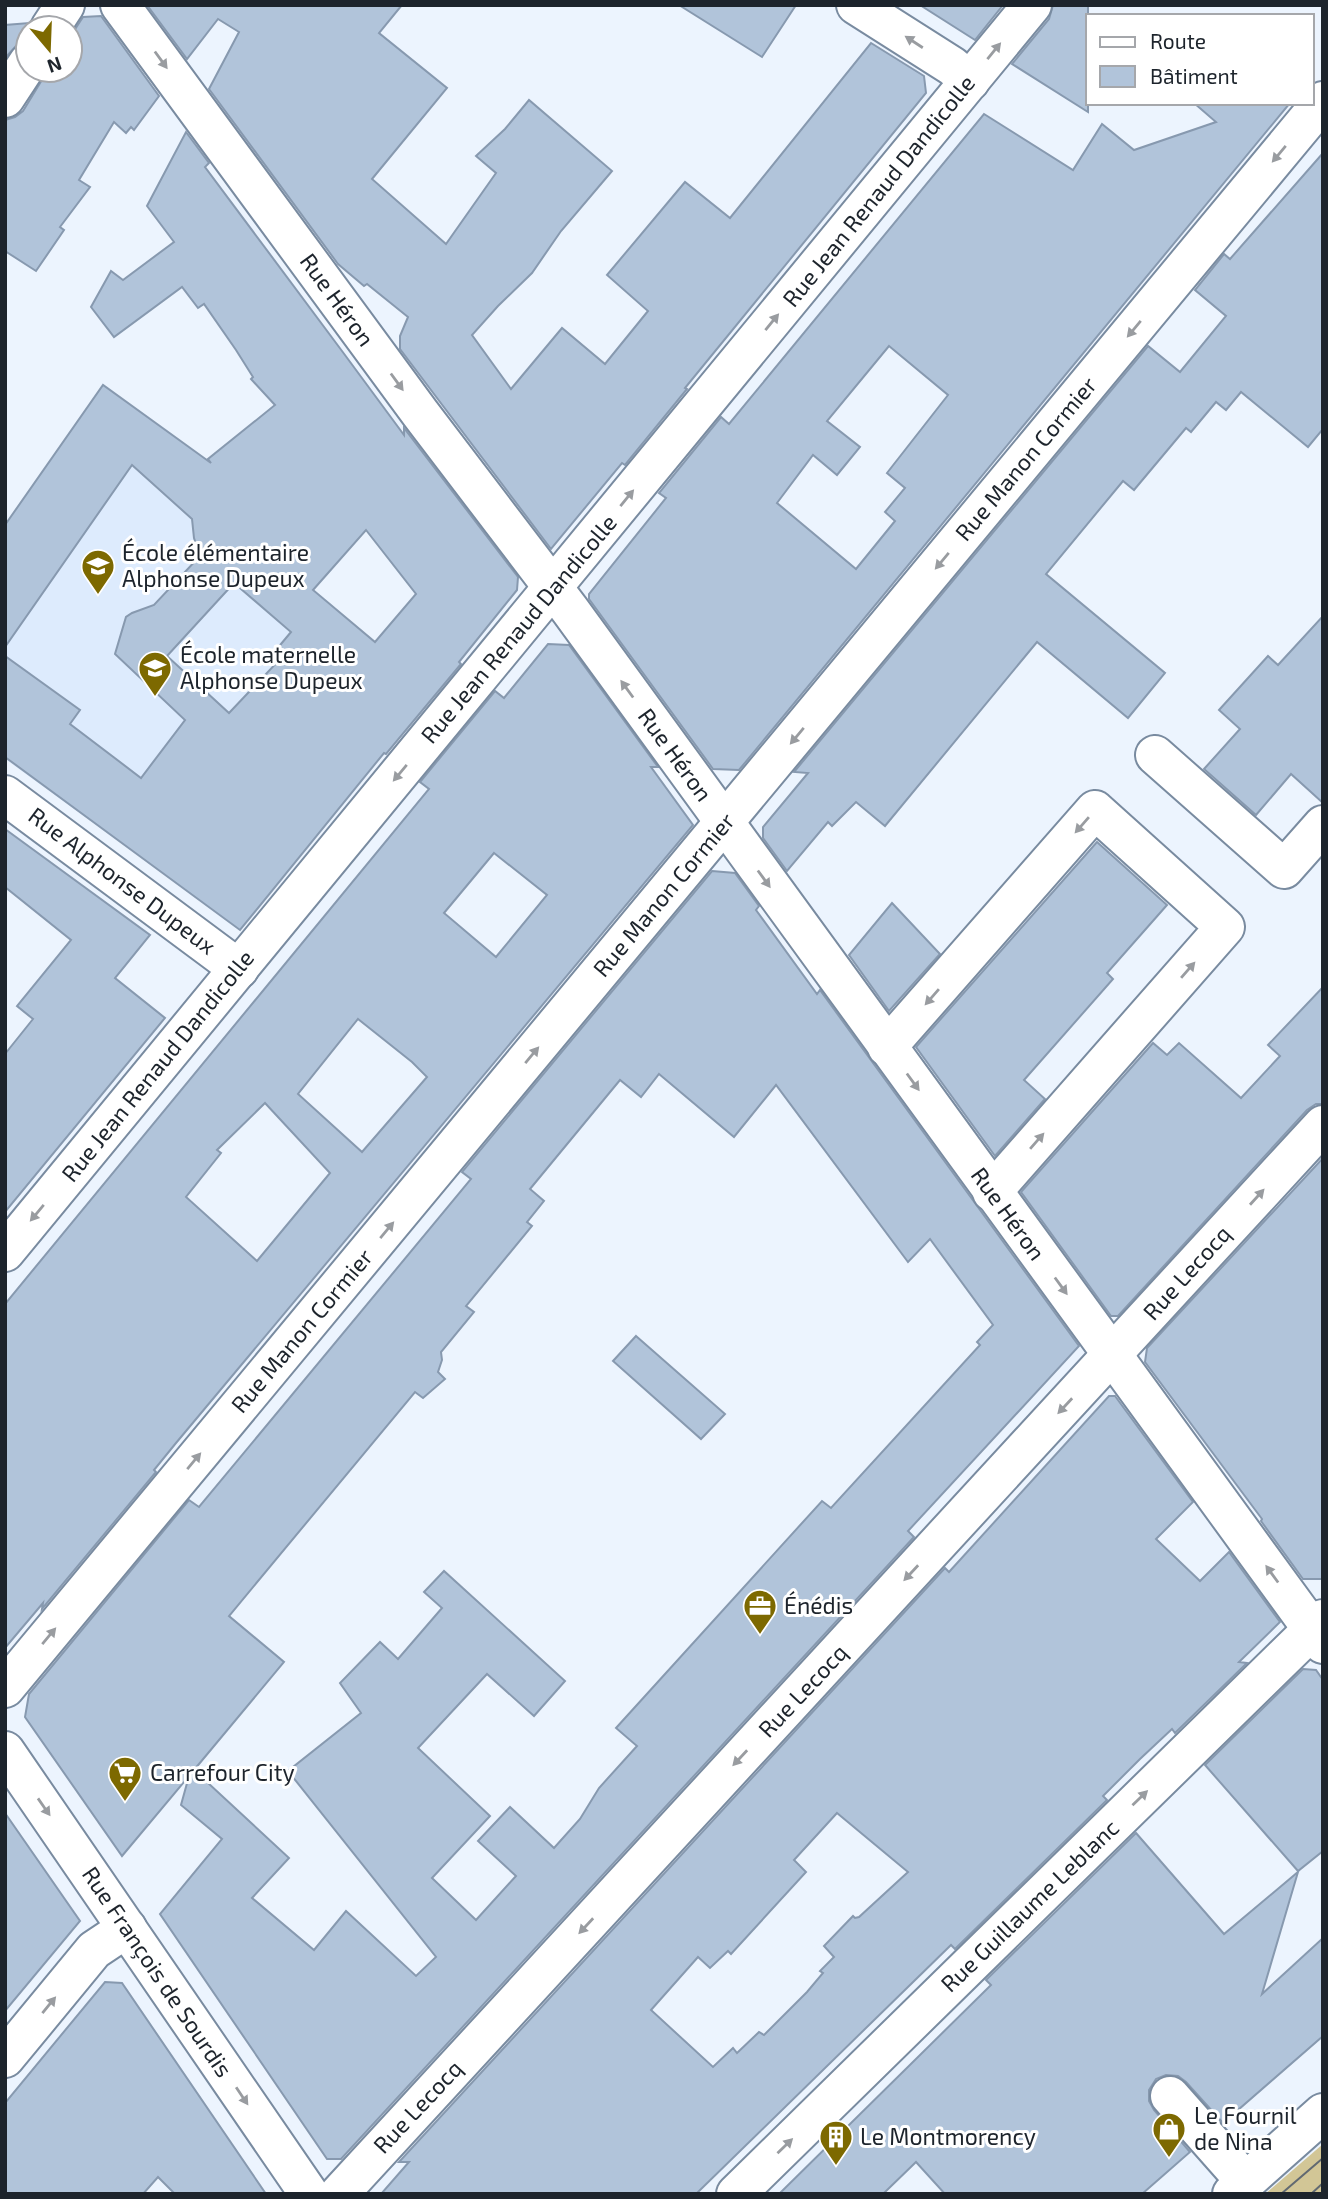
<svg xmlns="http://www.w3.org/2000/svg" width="1328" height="2199" font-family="'Exo 2',sans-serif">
<rect width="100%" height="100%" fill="#ecf4fe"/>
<polygon fill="#ddebfd" points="88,406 149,460 291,632 276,649 283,656 218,725 210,771 145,860 5,759 5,525"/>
<polygon fill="#d2c696" points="1323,2144 1323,2194 1265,2194"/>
<g fill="#b1c4da" stroke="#8799af" stroke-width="2" fill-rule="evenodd">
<polygon points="147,5 402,5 379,33 447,88 372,179 446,244 496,173 476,156 505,129 529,100 612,171 561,231 532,273 498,306 472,335 511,389 562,328 605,364 648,311 607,275 685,182 730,218 871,43 924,76 926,93 685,388 687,389 625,465 622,463 551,549 400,349 400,336 408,317 367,284 364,286 338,264 209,89 239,32 218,19 187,59"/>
<polygon points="679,5 796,5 762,57"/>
<polygon points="920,5 1003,5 975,40"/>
<polygon points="1053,5 1088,5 1088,112 1012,64 1049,19"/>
<polygon points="101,16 159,96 134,130 131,127 126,133 114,122 79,180 90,187 60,227 64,230 36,271 5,251 5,120 15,117 23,111 48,70 70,70 70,37 83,17"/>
<polygon points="29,23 28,41 18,44 5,58 5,25"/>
<path d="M1194 103H1290L739 770 713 769 589 599V594L666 498 659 493 721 417 729 424 984 114 1073 170 1102 124 1134 150 1216 122ZM889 346 948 395 887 473 905 488 885 512 895 521 856 569 777 503 813 455 837 475 860 447 827 421Z"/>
<path d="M186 132 209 163 205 167 342 351 404 435V428L518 577 517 590 459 662 461 664 386 754 384 753 240 930 5 757V656L80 710 70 724 141 778 185 720 115 654 126 617 132 613 154 605 200 556 194 538 192 519 132 465 5 647V525L103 385 211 463 208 459 275 405 251 379 253 377 236 350 204 304 198 308 182 287 114 337 91 307 111 271 123 280 174 242 147 206ZM366 530 416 594 375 642 313 590ZM234 583 291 632 276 650 283 656 229 713 167 656Z"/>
<polygon points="1323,153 1323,429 1308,447 1241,392 1226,410 1216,402 1191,432 1186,428 1134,490 1123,481 1046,574 1165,673 1128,718 1037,642 885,826 856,802 832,826 828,822 787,871 763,838 763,827 808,773 794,772 1148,346 1180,372 1226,316 1195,290 1224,254 1230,259"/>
<polygon points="1323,616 1323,803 1291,774 1256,815 1204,769 1240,729 1219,710 1268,656 1278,665"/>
<path d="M548 644 569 645 658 767H651L693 825 176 1443 154 1470 156 1472 42 1609 43 1603 5 1648V1304L429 789 420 782 495 691 504 698ZM494 853 547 895 496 957 444 913ZM358 1019 412 1062 427 1077 362 1152 298 1094ZM265 1103 330 1173 257 1261 186 1197 221 1153 217 1150Z"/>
<polygon points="5,829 150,935 115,978 165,1018 5,1212 5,1054 33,1019 17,1006 71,940 5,887"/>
<polygon points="1097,842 1167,905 1107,973 1113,979 1024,1080 1045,1099 995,1156 916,1047"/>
<path d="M712 871 735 873 759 906 756 910 817 994 820 990 1079 1346 908 1531 914 1537 341 2159H327L160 1914 222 1839 181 1805 189 1776 122 1856 25 1717 29 1694 189 1500 199 1507 471 1179 462 1172ZM659 1074 734 1137 776 1085 908 1262 930 1239 993 1325 977 1342 980 1345 831 1508 822 1501 616 1728 637 1746 599 1788 580 1819 554 1848 510 1807 478 1841 516 1876 476 1920 432 1878 490 1816 418 1748 487 1674 534 1716 565 1681 444 1571 424 1592 442 1608 398 1659 380 1642 340 1683 361 1713 288 1771 436 1957 416 1976 346 1911 314 1950 252 1898 289 1858 194 1770 284 1662 229 1616 415 1392 423 1398 445 1379 438 1372 442 1360 441 1352 474 1312 466 1306 532 1226 527 1222 544 1201 530 1189 620 1080 641 1097Z"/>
<polygon points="892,903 940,954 889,1011 849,955"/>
<polygon points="1323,987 1323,1104 1316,1104 1307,1110 1118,1316 1111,1316 1021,1192 1153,1043 1167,1055 1179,1043 1241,1098 1280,1056 1268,1045"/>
<polygon points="1323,1158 1323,1579 1303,1579 1261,1521 1262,1519 1145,1362 1147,1348"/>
<polygon points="636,1336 725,1414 701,1439 613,1361"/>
<path d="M1109 1396H1115L1193 1502 1156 1539 1200 1581 1229 1552 1280 1622 1239 1662 1247 1663 1175 1733 1172 1729 1140 1759 1103 1796 1107 1800 955 1949 951 1945 696 2194H381L409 2162H399L945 1568 949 1572ZM837 1813 908 1872 859 1917 855 1918 853 1916 824 1946 834 1957 820 1971 823 1973 807 1992 764 2035 759 2032 737 2053 733 2048 713 2067 651 2010 698 1957 710 1968 728 1951 731 1954 806 1872 794 1860Z"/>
<polygon points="1303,1669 1316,1670 1323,1680 1323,1851 1298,1871 1205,1765"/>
<polygon points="5,1813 80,1921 5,2011"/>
<polygon points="1136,1833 1224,1934 1298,1872 1262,1994 1323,1938 1323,2036 1223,2123 1186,2082 1178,2076 1166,2075 1156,2079 1149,2090 1149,2101 1154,2110 1190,2152 1142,2194 945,2194 916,2162 883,2194 779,2194 991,1985 986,1980"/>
<polygon points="105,1982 122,1983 266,2194 175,2194 158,2177 143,2194 5,2194 5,2103"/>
</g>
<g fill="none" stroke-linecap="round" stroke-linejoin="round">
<defs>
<g id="minor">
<polyline points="120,5 420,413 570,610 1323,1644"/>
<polyline points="856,5 952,66 970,81"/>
<polyline points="50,28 65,5"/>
<polyline points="5,98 28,63"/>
<polyline points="1155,755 1284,869 1323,825"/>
<polyline points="5,795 239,969"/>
<polyline points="887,1047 1095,810 1225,927 992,1192"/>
<polyline points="5,1252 1032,5"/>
<polyline points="5,1688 1323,101"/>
<polyline points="5,1751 309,2194"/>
<polyline points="5,2058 94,1950 127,1928"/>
<polyline points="1170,2096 1246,2182"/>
<polyline points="339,2194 1323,1125"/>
<polyline points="736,2194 1323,1619"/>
</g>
<polyline id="major" points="1232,2194 1323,2113"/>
</defs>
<use href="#minor" stroke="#798ba0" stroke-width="42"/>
<use href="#major" stroke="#798ba0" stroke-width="42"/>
<use href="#minor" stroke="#fff" stroke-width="38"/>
<use href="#major" stroke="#fff" stroke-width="38"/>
<g stroke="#616971" stroke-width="2">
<polyline points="1281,2194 1323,2158"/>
<polyline points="1311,2194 1323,2183"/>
</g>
</g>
<defs><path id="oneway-solid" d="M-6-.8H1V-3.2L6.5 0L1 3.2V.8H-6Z" transform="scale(1.75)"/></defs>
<g fill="#999ca0">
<use href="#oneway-solid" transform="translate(914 42) rotate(-147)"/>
<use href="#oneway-solid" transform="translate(994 51) rotate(-51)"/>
<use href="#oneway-solid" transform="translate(161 60) rotate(54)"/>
<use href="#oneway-solid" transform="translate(1279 154) rotate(130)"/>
<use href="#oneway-solid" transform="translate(772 322) rotate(-51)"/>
<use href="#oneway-solid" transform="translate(1134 329) rotate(130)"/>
<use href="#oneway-solid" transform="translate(397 382) rotate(54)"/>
<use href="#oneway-solid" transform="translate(627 498) rotate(-51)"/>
<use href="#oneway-solid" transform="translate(942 561) rotate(130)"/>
<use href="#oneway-solid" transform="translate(627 689) rotate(-126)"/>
<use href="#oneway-solid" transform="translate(797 736) rotate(130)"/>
<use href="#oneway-solid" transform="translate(400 773) rotate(130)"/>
<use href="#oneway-solid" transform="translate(1082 825) rotate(131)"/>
<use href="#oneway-solid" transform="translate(764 879) rotate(54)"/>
<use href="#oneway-solid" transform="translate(1188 970) rotate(-49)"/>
<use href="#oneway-solid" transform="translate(932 997) rotate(131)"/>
<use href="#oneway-solid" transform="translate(532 1055) rotate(-50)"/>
<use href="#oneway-solid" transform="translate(913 1082) rotate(54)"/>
<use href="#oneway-solid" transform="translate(1037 1141) rotate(-49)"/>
<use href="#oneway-solid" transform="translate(1257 1197) rotate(-48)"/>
<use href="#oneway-solid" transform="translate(37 1213) rotate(130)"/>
<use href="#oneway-solid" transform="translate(387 1230) rotate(-50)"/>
<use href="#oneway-solid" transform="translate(1061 1286) rotate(54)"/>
<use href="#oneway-solid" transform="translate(1065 1406) rotate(133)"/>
<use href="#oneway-solid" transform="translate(194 1461) rotate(-50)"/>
<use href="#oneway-solid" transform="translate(911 1573) rotate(133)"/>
<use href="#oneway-solid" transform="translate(1272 1574) rotate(-126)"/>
<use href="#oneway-solid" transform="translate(49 1636) rotate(-50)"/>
<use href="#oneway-solid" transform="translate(740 1758) rotate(133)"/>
<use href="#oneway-solid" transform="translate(1140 1798) rotate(-44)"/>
<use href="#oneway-solid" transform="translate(44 1807) rotate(55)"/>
<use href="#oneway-solid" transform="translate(586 1926) rotate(133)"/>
<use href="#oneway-solid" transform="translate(49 2005) rotate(-51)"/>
<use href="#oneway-solid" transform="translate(242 2096) rotate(56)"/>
<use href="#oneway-solid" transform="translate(785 2146) rotate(-44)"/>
</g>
<defs>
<symbol id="school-pin" viewBox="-11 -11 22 30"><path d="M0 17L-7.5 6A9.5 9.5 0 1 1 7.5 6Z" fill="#7d6900" stroke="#fff"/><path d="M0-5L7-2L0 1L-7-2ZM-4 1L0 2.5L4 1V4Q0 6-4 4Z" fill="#fff"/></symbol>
<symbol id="office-pin" viewBox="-11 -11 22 30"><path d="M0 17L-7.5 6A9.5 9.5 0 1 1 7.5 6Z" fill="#7d6900" stroke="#fff"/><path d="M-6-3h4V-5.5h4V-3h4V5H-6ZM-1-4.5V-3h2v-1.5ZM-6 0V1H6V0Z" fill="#fff"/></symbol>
<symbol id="supermarket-pin" viewBox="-11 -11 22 30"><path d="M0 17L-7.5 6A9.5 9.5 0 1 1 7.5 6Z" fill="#7d6900" stroke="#fff"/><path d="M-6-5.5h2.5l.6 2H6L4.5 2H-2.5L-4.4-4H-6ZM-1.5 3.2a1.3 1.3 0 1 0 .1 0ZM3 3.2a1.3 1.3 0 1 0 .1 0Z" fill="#fff"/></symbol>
<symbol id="shop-pin" viewBox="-11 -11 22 30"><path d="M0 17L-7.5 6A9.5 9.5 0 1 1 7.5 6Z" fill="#7d6900" stroke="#fff"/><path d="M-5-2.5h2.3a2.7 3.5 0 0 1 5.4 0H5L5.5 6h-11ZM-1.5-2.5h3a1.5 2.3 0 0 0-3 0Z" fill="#fff"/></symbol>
<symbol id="building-pin" viewBox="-11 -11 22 30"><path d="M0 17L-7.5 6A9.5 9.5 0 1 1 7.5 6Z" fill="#7d6900" stroke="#fff"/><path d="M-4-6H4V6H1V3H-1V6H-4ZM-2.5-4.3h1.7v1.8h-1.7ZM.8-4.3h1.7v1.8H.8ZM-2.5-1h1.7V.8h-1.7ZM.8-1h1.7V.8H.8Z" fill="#fff"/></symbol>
</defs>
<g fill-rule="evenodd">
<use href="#school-pin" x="79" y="547" width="38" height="52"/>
<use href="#school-pin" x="136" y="649" width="38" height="52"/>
<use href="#office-pin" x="741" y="1587" width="38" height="52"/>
<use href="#supermarket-pin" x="106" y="1754" width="38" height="52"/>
<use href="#shop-pin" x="1150" y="2110" width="38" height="52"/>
<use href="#building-pin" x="817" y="2118" width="38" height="52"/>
</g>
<g text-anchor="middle" stroke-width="6" stroke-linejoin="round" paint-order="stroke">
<g font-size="23" fill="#1d242c" stroke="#fff">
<text transform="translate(879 191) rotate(-51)" y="8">Rue Jean Renaud Dandicolle</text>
<text transform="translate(337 300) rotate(54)" y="8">Rue Héron</text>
<text transform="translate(1026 459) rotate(-50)" y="8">Rue Manon Cormier</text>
<text transform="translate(519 629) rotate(-50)" y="8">Rue Jean Renaud Dandicolle</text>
<text transform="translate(675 755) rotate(54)" y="8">Rue Héron</text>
<text transform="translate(122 881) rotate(37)" y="8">Rue Alphonse Dupeux</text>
<text transform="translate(664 895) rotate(-50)" y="8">Rue Manon Cormier</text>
<text transform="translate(158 1066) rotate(-51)" y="8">Rue Jean Renaud Dandicolle</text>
<text transform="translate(1008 1214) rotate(54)" y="8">Rue Héron</text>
<text transform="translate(1187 1273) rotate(-48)" y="8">Rue Lecocq</text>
<text transform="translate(302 1331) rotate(-50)" y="8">Rue Manon Cormier</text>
<text transform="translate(803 1691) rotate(-47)" y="8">Rue Lecocq</text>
<text transform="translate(1030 1906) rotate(-44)" y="8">Rue Guillaume Leblanc</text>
<text transform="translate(157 1972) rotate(56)" y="8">Rue François de Sourdis</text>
<text transform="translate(418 2107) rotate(-47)" y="8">Rue Lecocq</text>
</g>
<g font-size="23" fill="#1d242c" stroke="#fff" text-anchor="start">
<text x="122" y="561">École élémentaire<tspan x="122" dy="26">Alphonse Dupeux</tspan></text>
<text x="180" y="663">École maternelle<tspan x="180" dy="26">Alphonse Dupeux</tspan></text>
<text x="784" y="1614">Énédis</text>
<text x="150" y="1781">Carrefour City</text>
<text x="1194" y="2124">Le Fournil<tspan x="1194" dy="26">de Nina</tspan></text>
<text x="860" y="2145">Le Montmorency</text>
</g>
</g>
<rect width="1328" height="2199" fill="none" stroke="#1d242c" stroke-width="14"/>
<rect x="1086" y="14" width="228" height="91" fill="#ffffff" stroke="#a5a7ab" stroke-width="2"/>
<rect x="1100" y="37" width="35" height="10" fill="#ffffff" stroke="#a5a7ab" stroke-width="2"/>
<text x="1150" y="49" font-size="21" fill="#1d242c">Route</text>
<rect x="1100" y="66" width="35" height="21" fill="#b1c4da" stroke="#a5a7ab" stroke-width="2"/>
<text x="1150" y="84" font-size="21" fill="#1d242c">Bâtiment</text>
<g transform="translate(49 49) rotate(161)"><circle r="33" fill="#ffffff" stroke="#a5a7ab" stroke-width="2"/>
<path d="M0-5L12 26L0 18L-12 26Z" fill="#7d6900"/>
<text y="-10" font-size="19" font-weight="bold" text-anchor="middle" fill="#1d242c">N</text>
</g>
</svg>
